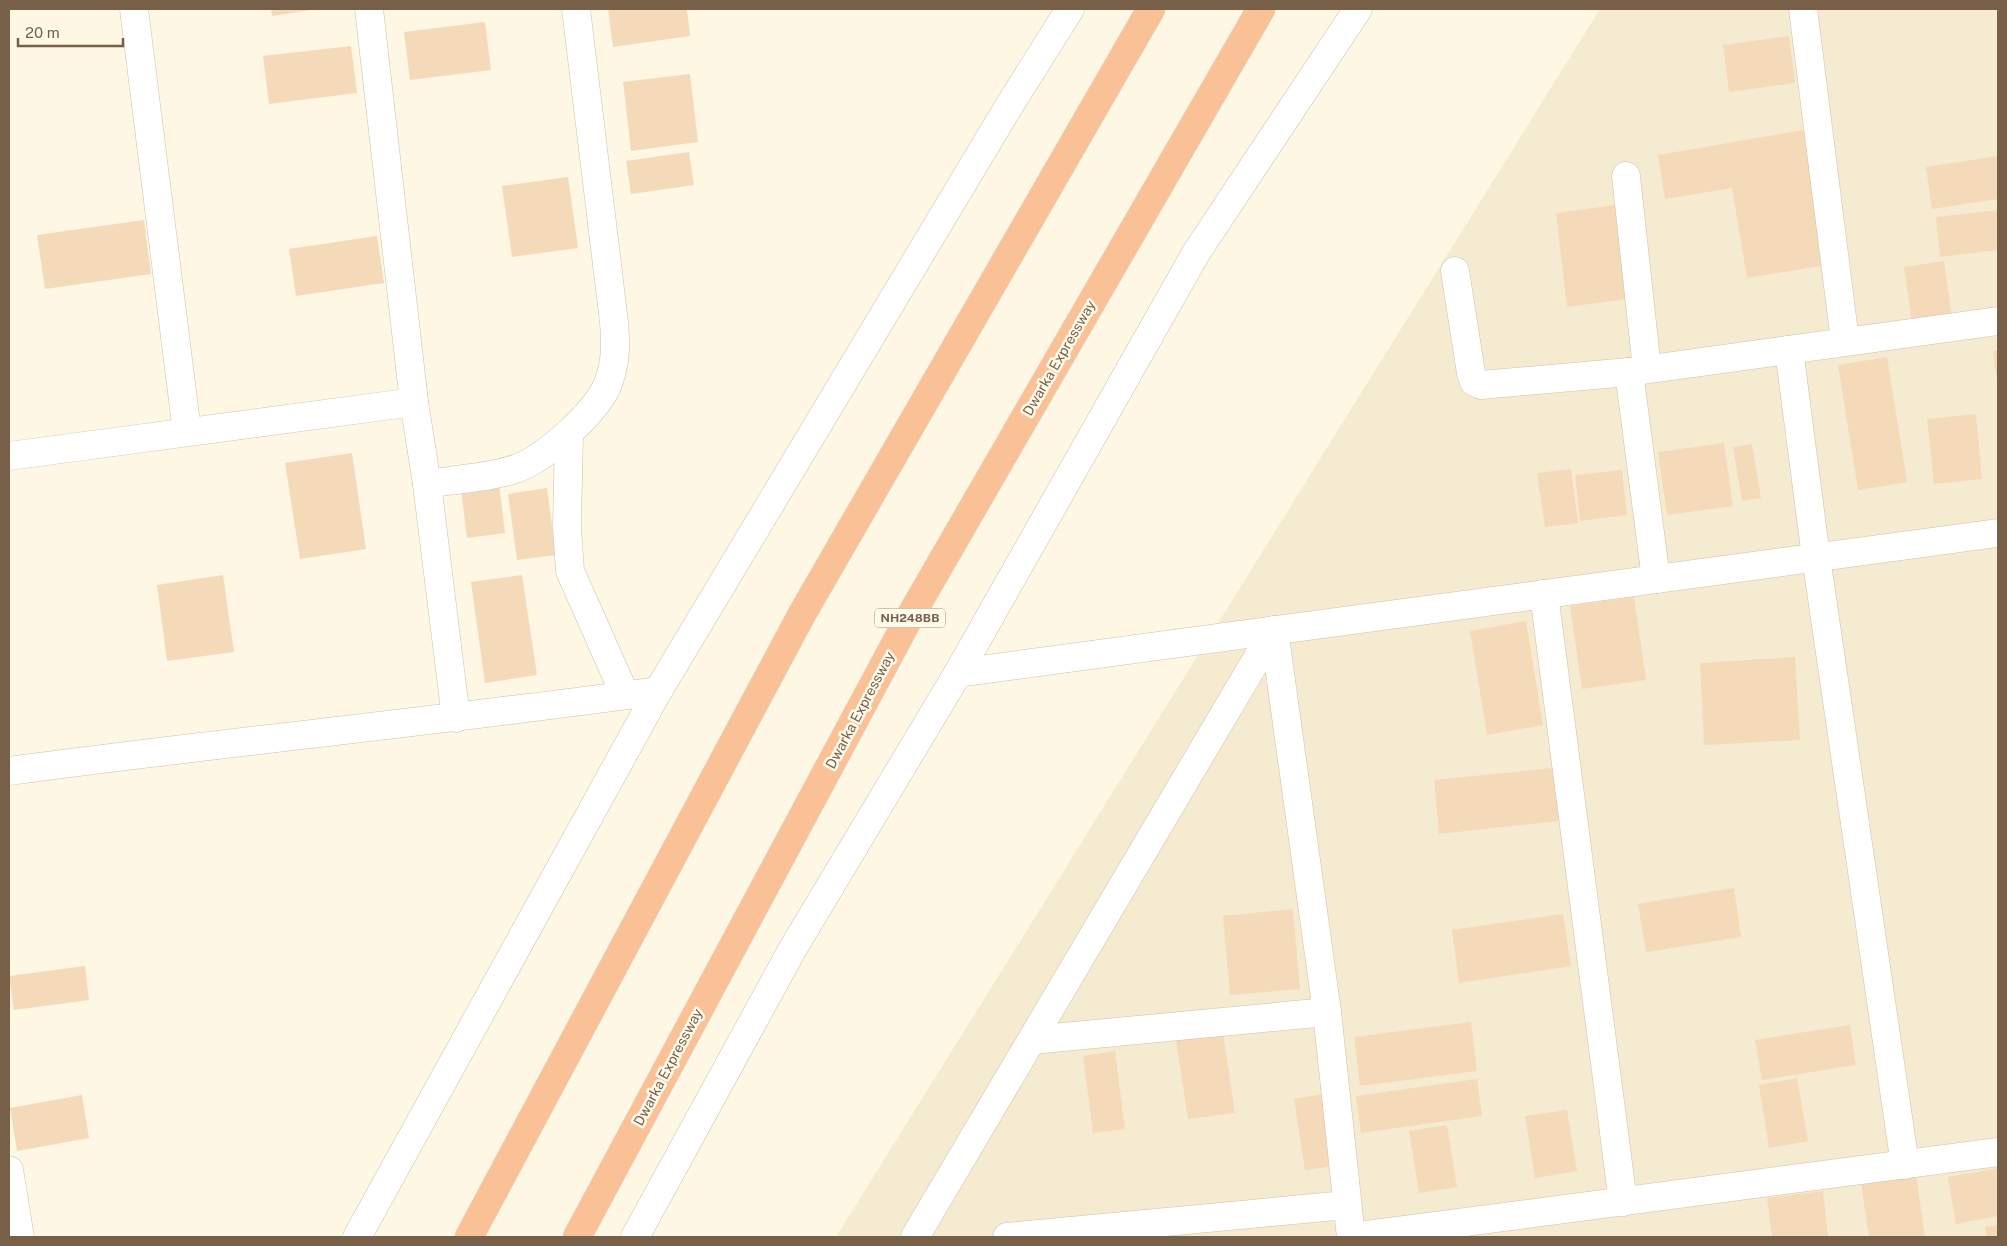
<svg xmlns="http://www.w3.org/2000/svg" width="2007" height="1246" font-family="'Public Sans',sans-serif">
<rect width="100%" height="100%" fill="#fdf7e3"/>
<polygon fill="#f5ebd1" points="1600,9 1998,9 1998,1237 836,1237"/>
<g fill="#f4dab9">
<polygon points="271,9 311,9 311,10 272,16"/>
<polygon points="608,9 687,9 690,36 613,47"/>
<polygon points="485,22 491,70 410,80 404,32"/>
<polygon points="1789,36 1795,83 1729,92 1723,45"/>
<polygon points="351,46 357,93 269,104 263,56"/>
<polygon points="690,74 698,142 631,151 623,82"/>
<polygon points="1803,130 1826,265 1747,278 1732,188 1665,199 1658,155"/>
<polygon points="689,152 694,185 631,194 626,161"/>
<polygon points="1998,156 1998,199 1932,209 1926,167"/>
<polygon points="568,177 578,248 512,257 502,186"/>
<polygon points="1623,204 1634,298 1567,307 1556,213"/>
<polygon points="1998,210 1998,250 1940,257 1936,217"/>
<polygon points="144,220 151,274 45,289 37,235"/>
<polygon points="377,236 384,283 296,296 289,249"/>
<polygon points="1944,261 1952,317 1912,323 1904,267"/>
<polygon points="1998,350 1998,382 1997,382 1993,351"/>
<polygon points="1887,357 1907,482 1858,490 1838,365"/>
<polygon points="1976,414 1982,479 1934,484 1927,419"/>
<polygon points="1724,443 1733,506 1667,515 1658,452"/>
<polygon points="1752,444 1761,498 1742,501 1733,447"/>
<polygon points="352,453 366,549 300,559 285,463"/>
<polygon points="1571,469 1578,523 1545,527 1537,473"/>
<polygon points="1622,470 1627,515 1580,521 1575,475"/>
<polygon points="499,484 505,533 467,538 461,489"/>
<polygon points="547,488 556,555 517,560 508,494"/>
<polygon points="223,575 234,652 167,661 157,585"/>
<polygon points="522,575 537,675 485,683 471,582"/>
<polygon points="1634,597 1646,680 1582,689 1570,606"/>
<polygon points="1526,621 1543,725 1487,735 1470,631"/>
<polygon points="1795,657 1800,740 1704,745 1700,663"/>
<polygon points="1562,767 1568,820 1439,834 1434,780"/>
<polygon points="1734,888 1741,937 1646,952 1638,904"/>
<polygon points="1293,909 1300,989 1230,995 1223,916"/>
<polygon points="1563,914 1571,966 1459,983 1452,930"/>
<polygon points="85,966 89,1000 14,1010 9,976"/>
<polygon points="1471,1022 1477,1071 1360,1086 1354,1037"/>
<polygon points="1850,1025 1856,1065 1762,1080 1755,1040"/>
<polygon points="1223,1033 1235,1113 1188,1119 1176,1040"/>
<polygon points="1115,1051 1125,1129 1093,1133 1083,1056"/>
<polygon points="1797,1078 1808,1141 1769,1148 1759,1085"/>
<polygon points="1477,1079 1482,1116 1361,1133 1356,1096"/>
<polygon points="1324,1094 1335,1166 1305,1170 1294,1099"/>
<polygon points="82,1095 89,1138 17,1151 10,1108"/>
<polygon points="1567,1110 1577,1171 1535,1178 1525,1116"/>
<polygon points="1447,1125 1457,1187 1419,1193 1409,1131"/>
<polygon points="1998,1168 1998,1216 1956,1224 1948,1177"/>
<polygon points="1916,1175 1925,1237 1869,1237 1861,1183"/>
<polygon points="1823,1191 1828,1237 1772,1237 1767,1198"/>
<polygon points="1998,1225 1998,1237 1987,1237 1985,1227"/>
</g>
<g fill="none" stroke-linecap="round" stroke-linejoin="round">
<defs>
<g id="minor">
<polyline points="134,9 187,432"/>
<polyline points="369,9 414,402 427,484 456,718"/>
<polyline points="1803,9 1845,341"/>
<polyline points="1626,176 1647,369"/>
<polyline points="1455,271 1471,373 1474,382 1481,385 1629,372 1998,321"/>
<polyline points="1789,350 1816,557 1905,1165"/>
<polyline points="1629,372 1656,579"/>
<polyline points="569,433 567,528 570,571 625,695"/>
<polyline points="9,456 414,402"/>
<path d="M427 484C457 479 489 478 518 468 545 458 595 413 607 386 616 364 616 345 614 322L576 9"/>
<polyline points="1544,594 1623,1202"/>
<polyline points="1274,630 1327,1012 1351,1237"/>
<polyline points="958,673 1998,533"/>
<path d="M9 771C225 742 442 721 658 691"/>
<polyline points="1032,1040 1327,1012"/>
<polyline points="9,1170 20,1237"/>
<polyline points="357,1237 658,691 1009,106 1070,9"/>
<polyline points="635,1237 792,950 958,673 1196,253 1358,9"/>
<polyline points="915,1237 1274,630"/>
<polyline points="1007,1237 1346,1205"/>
<polyline points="1351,1237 1998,1152"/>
</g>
<g id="highway">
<polyline points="469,1237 802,614 1151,9"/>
<polyline points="577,1237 908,620 1261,9"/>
</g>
</defs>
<use href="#minor" stroke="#cfc0a9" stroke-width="29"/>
<use href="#highway" stroke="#ded9d3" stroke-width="29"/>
<use href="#minor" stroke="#fff" stroke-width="28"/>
<use href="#highway" stroke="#fbc196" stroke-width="28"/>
</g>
<g text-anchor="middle" stroke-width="5" stroke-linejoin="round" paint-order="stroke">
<rect fill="#fffaea" stroke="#a08e78" stroke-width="1" x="875" y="608.5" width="70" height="19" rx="4"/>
<g font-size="12" font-weight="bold" fill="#776047">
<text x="910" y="622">NH248BB</text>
</g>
<g font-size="14" fill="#776047" stroke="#fffaea">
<text transform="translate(1059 358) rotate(-60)" y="5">Dwarka Expressway</text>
<text transform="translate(860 710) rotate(-62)" y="5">Dwarka Expressway</text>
<text transform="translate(668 1067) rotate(-62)" y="5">Dwarka Expressway</text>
</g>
</g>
<rect width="2007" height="1246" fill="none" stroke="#776047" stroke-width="20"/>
<path d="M18 38v8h105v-8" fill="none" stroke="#776047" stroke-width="2.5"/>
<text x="25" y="38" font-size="15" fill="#776047" stroke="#fffaea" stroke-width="4" paint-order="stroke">20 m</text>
</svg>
